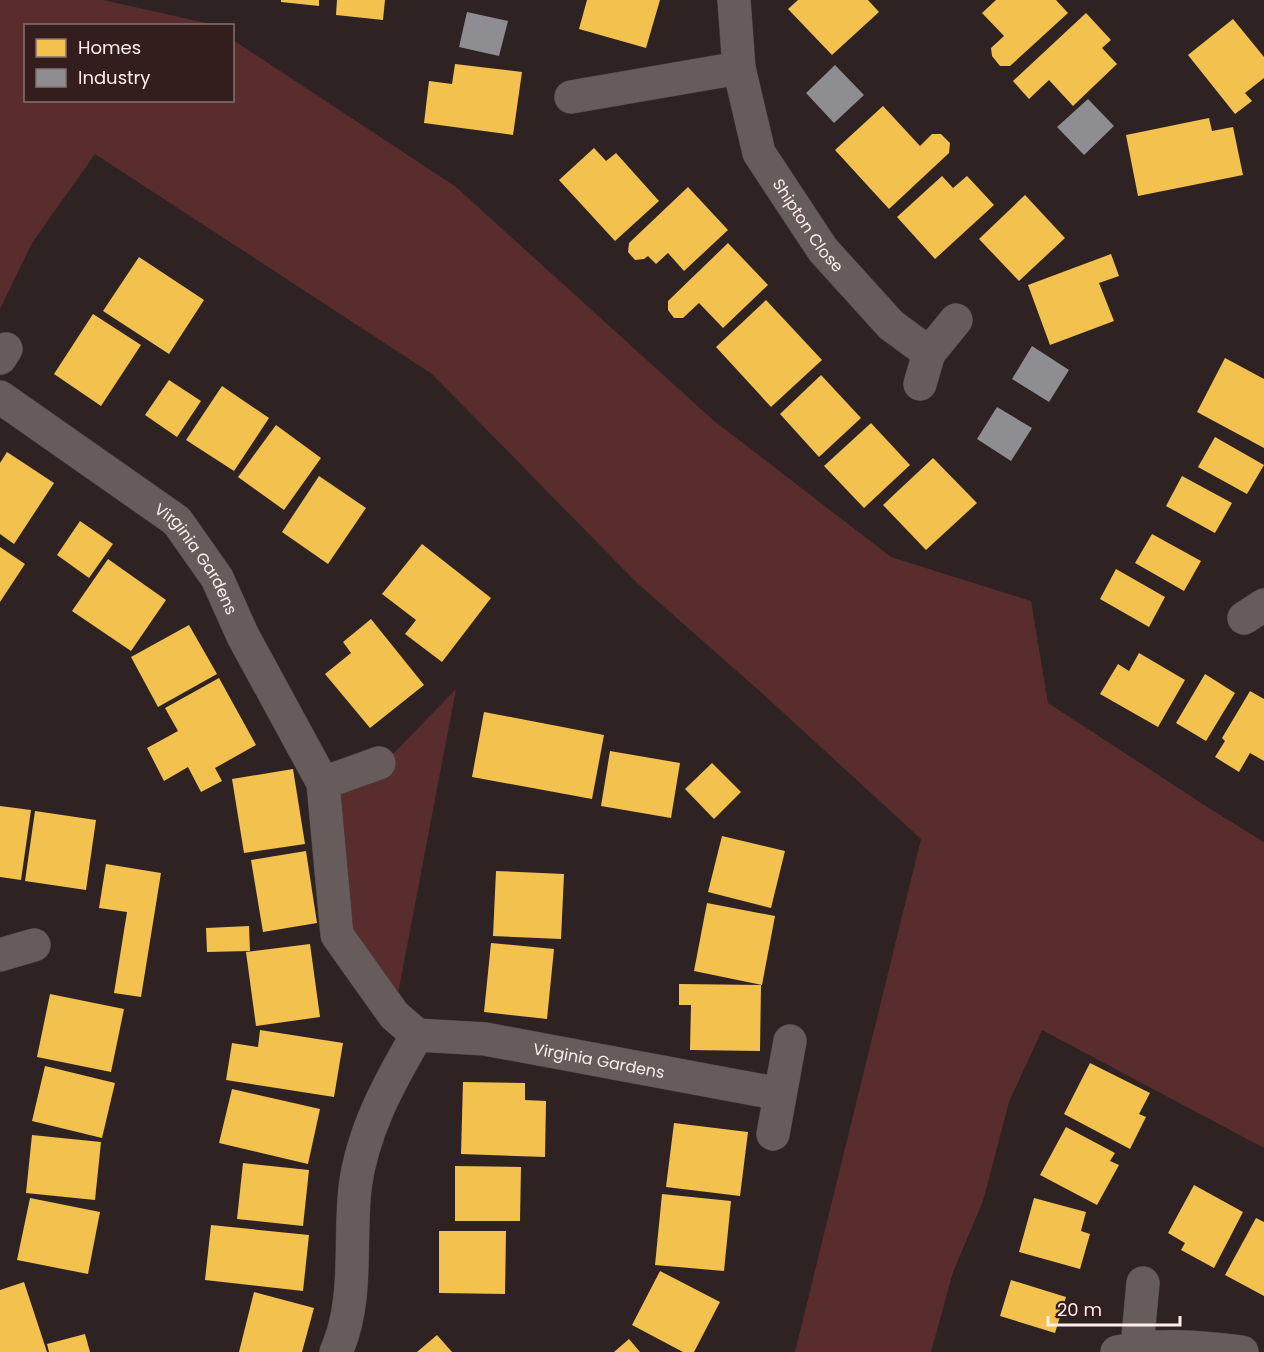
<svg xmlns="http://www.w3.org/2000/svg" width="1264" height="1352" font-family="Poppins,sans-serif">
<rect width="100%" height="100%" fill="#2f2222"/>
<g fill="#592d2d">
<polygon points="0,0 103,0 206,23 210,25 26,26 26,100 232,100 233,40 456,187 713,420 891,557 1031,601 1048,703 1212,810 1264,842 1264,1148 1042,1030 1009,1102 983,1201 953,1272 931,1352 795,1352 921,839 764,695 636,582 432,374 95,154 32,243 0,309"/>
<polygon points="456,689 394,1015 334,944 323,783 379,763 395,752"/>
</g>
<g fill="#f2c14e">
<polygon points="281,0 319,0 319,6 281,2"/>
<polygon points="337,0 385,0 383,20 336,15"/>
<polygon points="587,0 660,0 646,48 579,29"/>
<polygon points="798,0 868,0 879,12 832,55 788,9"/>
<polygon points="996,0 1056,0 1068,13 1010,66 1000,66 992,56 991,48 1004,36 982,13"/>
<polygon points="1086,13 1111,40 1102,48 1117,64 1073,106 1049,80 1029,99 1013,81"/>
<polygon points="1233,19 1264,57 1264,78 1245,93 1252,101 1235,114 1188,55"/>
<polygon points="455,64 522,72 513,135 424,123 429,81 452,84"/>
<polygon points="883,106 920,146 932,134 941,134 950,143 949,153 889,209 835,150"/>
<polygon points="1209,118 1212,131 1233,127 1243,175 1138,196 1126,135"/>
<polygon points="594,148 606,161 616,153 659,201 615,241 559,180"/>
<polygon points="942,176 953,188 967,176 994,205 935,259 897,217"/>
<polygon points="688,187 728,230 684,271 668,253 656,264 648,256 644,259 635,260 628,252 629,243"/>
<polygon points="1025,195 1065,238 1019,281 979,239"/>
<polygon points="728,243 768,285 723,328 699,303 683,318 674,318 668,310 668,301"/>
<polygon points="1111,254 1119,276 1099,283 1114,321 1050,345 1028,285"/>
<polygon points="139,257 204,300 169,354 103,311"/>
<polygon points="766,300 822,360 771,407 716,347"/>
<polygon points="93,314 141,345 101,406 54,374"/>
<polygon points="1225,358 1264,379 1264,448 1197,412"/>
<polygon points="821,375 861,418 819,457 780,414"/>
<polygon points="169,380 201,401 177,437 145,415"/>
<polygon points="222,386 269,418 234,471 186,440"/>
<polygon points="871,423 910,465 864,508 824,466"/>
<polygon points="276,425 321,458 284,510 238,477"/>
<polygon points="1215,437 1264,465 1247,494 1198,467"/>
<polygon points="7,452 54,483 14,544 0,534 0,463"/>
<polygon points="933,458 977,503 926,550 883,505"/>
<polygon points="319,476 366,508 328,564 282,532"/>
<polygon points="1182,476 1232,503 1215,533 1166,506"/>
<polygon points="80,521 113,544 89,578 57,555"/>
<polygon points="1152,534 1201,561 1184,591 1135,563"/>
<polygon points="422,544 491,598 442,662 405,634 416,620 382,594"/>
<polygon points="0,547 25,564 0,602"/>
<polygon points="108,559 166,600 131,651 72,611"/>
<polygon points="1116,569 1165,597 1149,627 1100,599"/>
<polygon points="371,619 424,685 370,728 325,674 351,653 343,642"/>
<polygon points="189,625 217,674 158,707 131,657"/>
<polygon points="1139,653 1185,680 1158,727 1100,694 1118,664 1129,671"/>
<polygon points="1205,674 1235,693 1206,741 1176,723"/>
<polygon points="219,678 256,745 215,768 222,781 201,792 188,767 164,781 147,748 178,731 165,708"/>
<polygon points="1250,691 1264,699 1264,761 1250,753 1239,772 1215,757 1225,741 1222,738"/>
<polygon points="484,712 604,735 592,799 472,777"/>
<polygon points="610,751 680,763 671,818 601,806"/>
<polygon points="712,763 741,792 714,819 685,789"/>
<polygon points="293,769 305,844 244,853 232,779"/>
<polygon points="0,806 31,810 21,880 0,877"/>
<polygon points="35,811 96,820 86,890 25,881"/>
<polygon points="722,836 785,851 771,908 708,892"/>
<polygon points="306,851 317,923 263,932 251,860"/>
<polygon points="106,864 161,873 141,997 114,993 127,912 99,908"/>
<polygon points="496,871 564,874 561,939 493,936"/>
<polygon points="707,903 775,916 762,985 694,971"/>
<polygon points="249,926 250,951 207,952 206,928"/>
<polygon points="491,943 554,949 547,1019 484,1012"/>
<polygon points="310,944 320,1017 256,1026 246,952"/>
<polygon points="679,984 761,985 760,1051 690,1050 691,1005 679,1005"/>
<polygon points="50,994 124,1009 111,1072 37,1057"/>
<polygon points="260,1030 343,1043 334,1097 226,1080 232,1043 258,1047"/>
<polygon points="1090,1063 1150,1093 1139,1114 1146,1117 1130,1149 1064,1114"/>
<polygon points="45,1066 115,1083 102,1138 32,1121"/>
<polygon points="463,1082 525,1083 525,1100 546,1101 545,1157 461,1154"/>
<polygon points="232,1089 320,1109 308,1164 219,1143"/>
<polygon points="674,1123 748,1132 740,1196 666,1187"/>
<polygon points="1066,1127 1115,1153 1110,1161 1119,1165 1097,1205 1040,1175"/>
<polygon points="32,1135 101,1142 95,1200 26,1193"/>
<polygon points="243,1163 309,1170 303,1226 237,1219"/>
<polygon points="455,1166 521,1167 520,1221 455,1221"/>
<polygon points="1194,1185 1243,1212 1214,1268 1181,1250 1185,1243 1168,1233"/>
<polygon points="662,1194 731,1201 724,1271 655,1265"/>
<polygon points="30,1198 100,1212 88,1274 17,1260"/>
<polygon points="1034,1198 1086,1212 1081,1231 1090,1234 1080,1269 1019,1252"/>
<polygon points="1256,1218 1264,1222 1264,1296 1225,1275"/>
<polygon points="211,1225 309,1235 303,1291 205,1280"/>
<polygon points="439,1231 506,1231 505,1294 439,1293"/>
<polygon points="660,1271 720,1302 694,1352 683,1352 632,1325"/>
<polygon points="1011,1280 1066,1297 1055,1333 1000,1316"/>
<polygon points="24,1282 47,1352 0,1352 0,1290"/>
<polygon points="254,1292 314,1308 302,1352 239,1352"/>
<polygon points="85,1334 90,1352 49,1352 47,1344"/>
<polygon points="437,1335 452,1352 417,1352"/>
<polygon points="629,1339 640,1352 614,1352"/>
</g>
<g fill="#8d8d92">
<polygon points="467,12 508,21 499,56 459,47"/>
<polygon points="835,65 864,95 834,123 806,93"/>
<polygon points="1088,99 1114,126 1084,155 1057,127"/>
<polygon points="1032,346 1069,370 1049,402 1012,379"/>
<polygon points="997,407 1032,428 1011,461 977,439"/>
</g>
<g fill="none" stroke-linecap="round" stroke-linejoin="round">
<defs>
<g id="street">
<path id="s1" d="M734 0 739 68 759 153 823 250 891 325 929 353"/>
<polyline points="571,97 739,68"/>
<polyline points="0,358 6,349"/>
<polyline points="920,384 929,353 956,320"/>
<path id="s2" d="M0 397 177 521 217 578 243 636 323 783 337 935 394 1015 417 1035C389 1083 362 1132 355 1188 349 1242 359 1301 336 1352"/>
<polyline points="1244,618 1264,605"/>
<polyline points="323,783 379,763"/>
<polyline points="0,955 34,945"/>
<path id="s3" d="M417 1035 485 1039 780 1094"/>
<polyline points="773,1134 790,1041"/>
<polyline points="1137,1347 1143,1283"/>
<path d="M1117 1352C1156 1343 1202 1347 1242 1352"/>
</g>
</defs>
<use href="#street" stroke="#483e3d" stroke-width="34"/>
<use href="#street" stroke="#665c5c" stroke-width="33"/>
</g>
<g text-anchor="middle" stroke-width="6" stroke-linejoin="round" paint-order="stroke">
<g font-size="16" fill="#feedec" stroke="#341d1d">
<text dy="6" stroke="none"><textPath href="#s1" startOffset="243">Shipton Close</textPath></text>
<text dy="6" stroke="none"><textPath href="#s2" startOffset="258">Virginia Gardens</textPath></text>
<text dy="6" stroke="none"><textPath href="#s3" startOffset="184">Virginia Gardens</textPath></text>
</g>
</g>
<rect x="24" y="24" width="210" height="78" fill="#341d1d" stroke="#857070" stroke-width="1.5"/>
<rect x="36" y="39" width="30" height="18" fill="#f2c14e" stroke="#857070" stroke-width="1.5"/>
<text x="78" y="54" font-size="18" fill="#feedec">Homes</text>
<rect x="36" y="69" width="30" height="18" fill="#8d8d92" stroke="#857070" stroke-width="1.5"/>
<text x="78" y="84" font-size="18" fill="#feedec">Industry</text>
<path d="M1048 1316v9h132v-9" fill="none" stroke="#feedec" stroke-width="3"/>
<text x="1057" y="1316" font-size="18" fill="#feedec" stroke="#341d1d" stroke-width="4.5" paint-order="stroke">20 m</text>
</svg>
